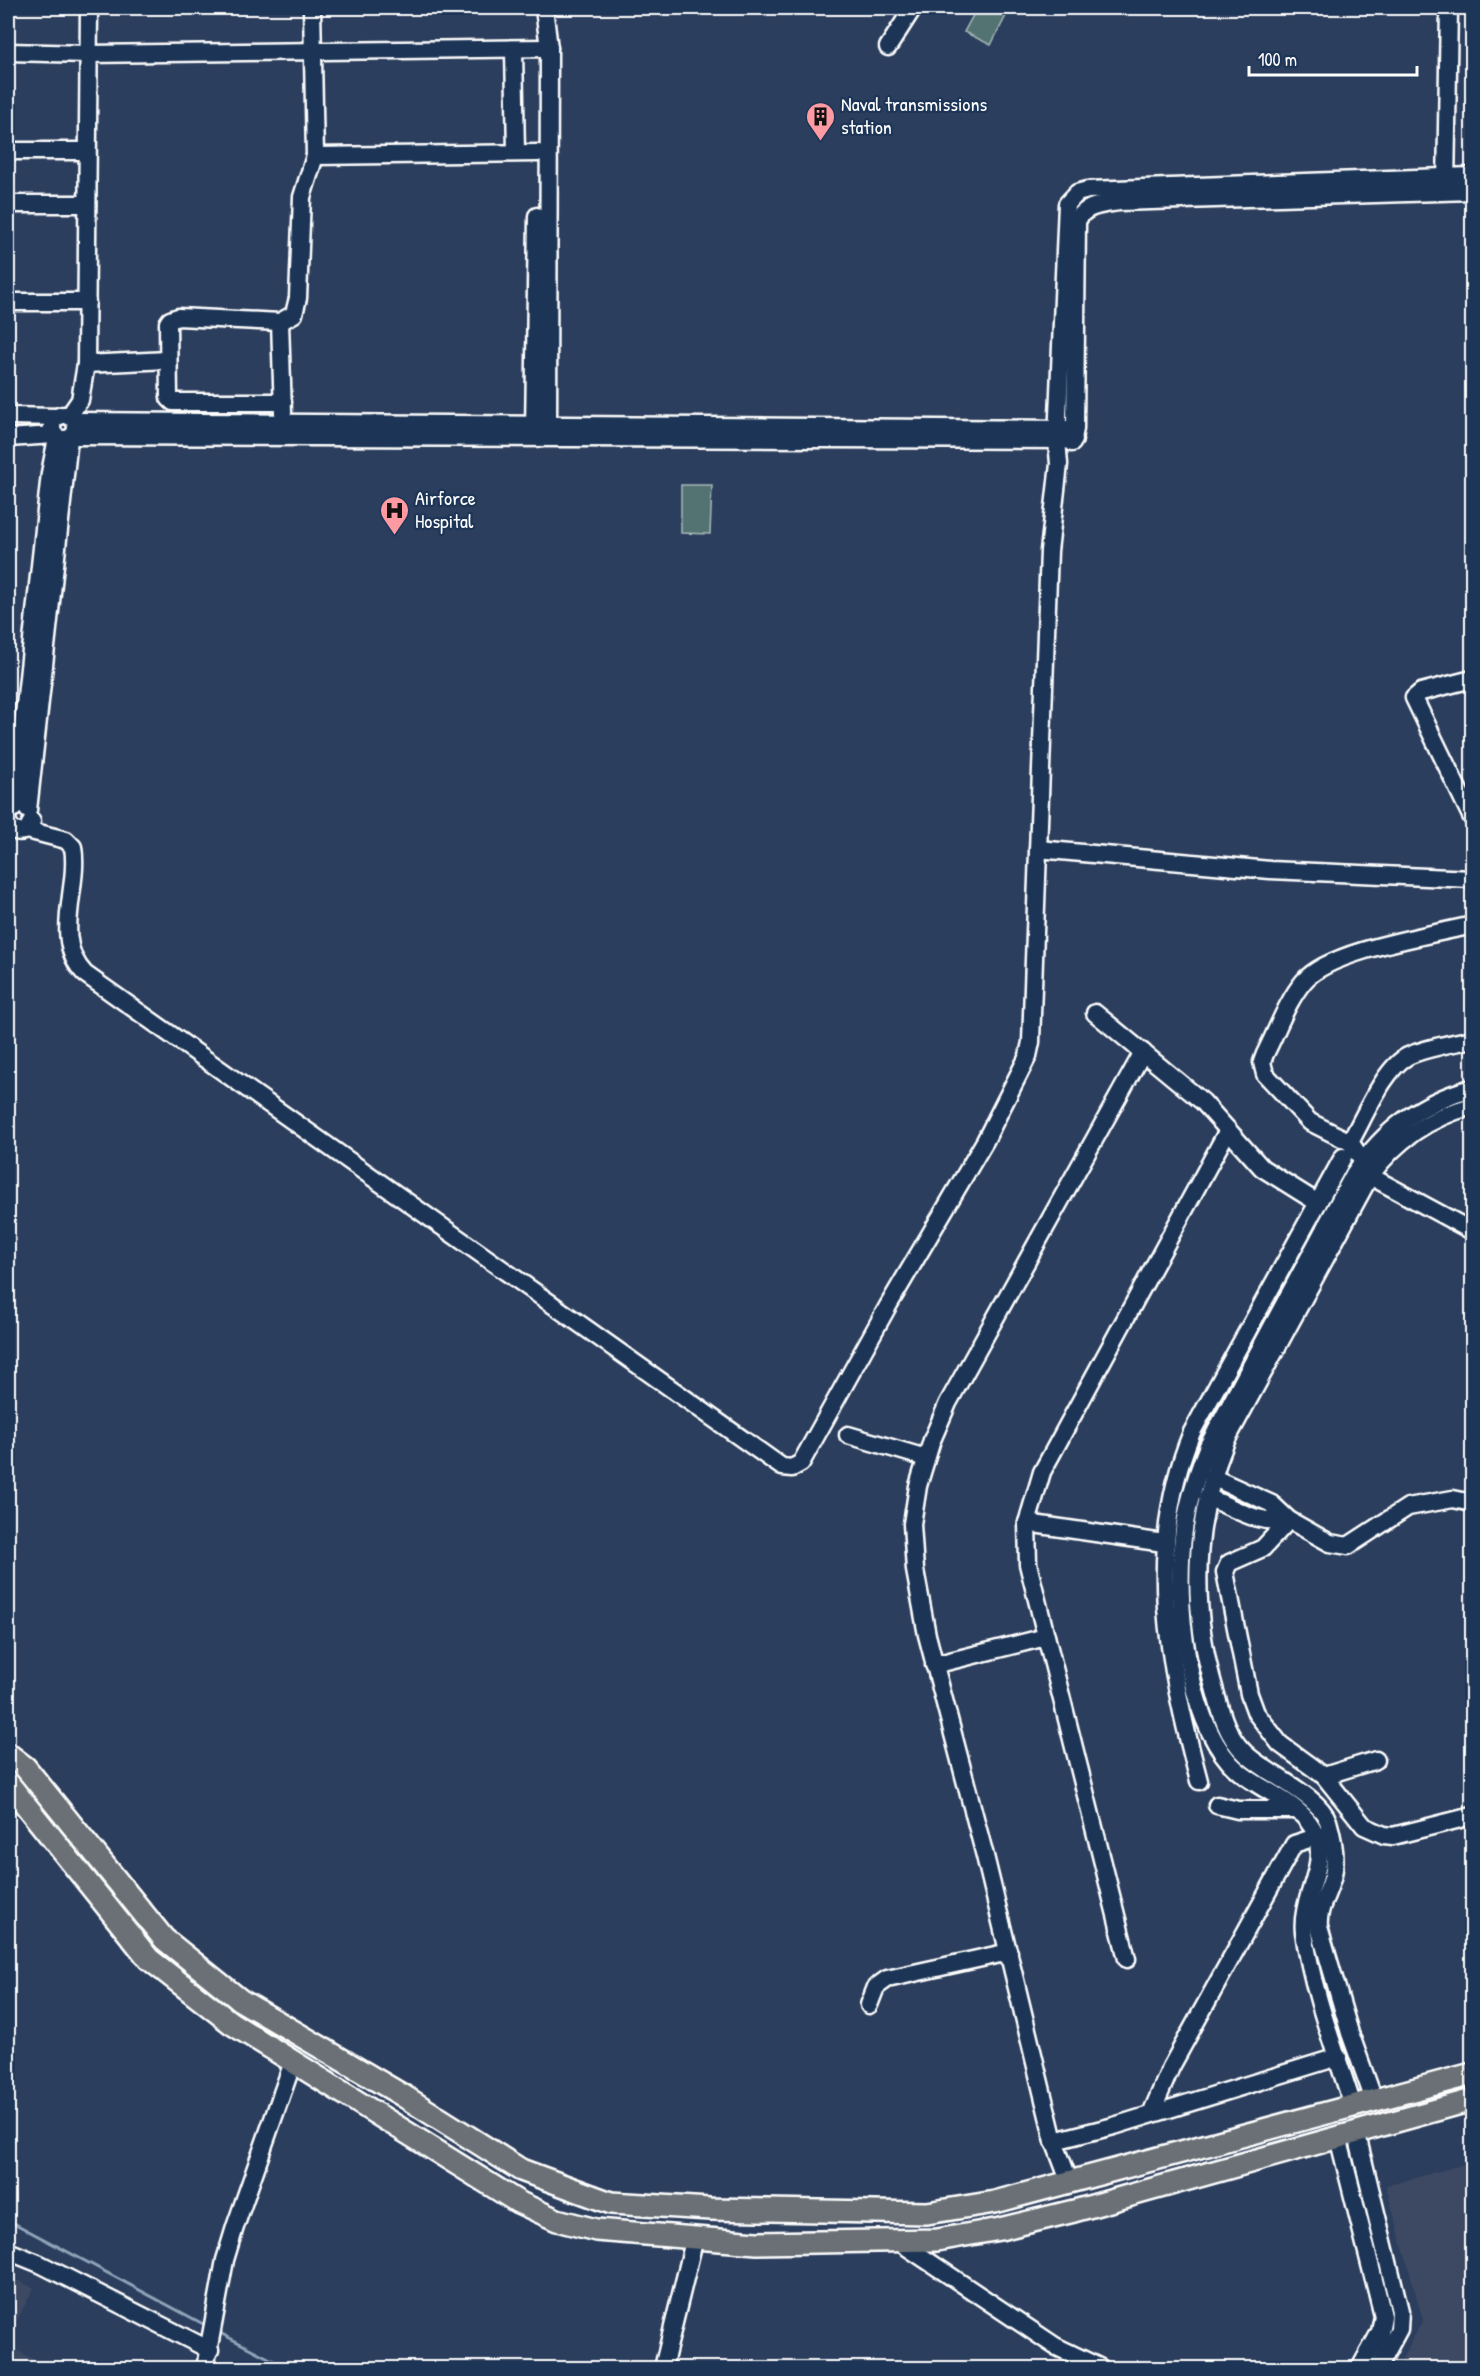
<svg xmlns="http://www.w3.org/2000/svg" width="1480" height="2376" font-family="'Patrick Hand',sans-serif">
<rect width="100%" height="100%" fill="#2c3e5d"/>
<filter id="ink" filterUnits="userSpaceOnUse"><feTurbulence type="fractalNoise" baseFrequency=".0167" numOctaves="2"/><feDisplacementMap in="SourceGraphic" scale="12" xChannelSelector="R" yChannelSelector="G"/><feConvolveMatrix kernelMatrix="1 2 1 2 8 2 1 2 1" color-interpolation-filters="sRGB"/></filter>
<g filter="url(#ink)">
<g fill="#3e4964">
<polygon points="1472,2162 1472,2368 1397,2368 1423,2320 1386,2186"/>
<polygon points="8,2276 34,2288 8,2337"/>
<polygon points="8,2345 48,2368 49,2368 8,2368"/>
</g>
<g fill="#527373" stroke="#a8b9b9" stroke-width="1.5">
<polygon points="977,8 1010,8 991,45 964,32"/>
<polygon points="681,485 712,485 710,534 681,533"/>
</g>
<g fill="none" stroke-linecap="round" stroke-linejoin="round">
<g stroke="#8fa4ba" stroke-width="3">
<polyline points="8,2220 207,2326"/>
<polyline points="218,2332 288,2368"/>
</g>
<defs>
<g id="minor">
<polyline points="312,8 315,156 538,153"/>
<polyline points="544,8 549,48 548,433"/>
<polyline points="888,47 913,8"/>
<polyline points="514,50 516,152"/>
<polyline points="8,52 88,54 549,48"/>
<polyline points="8,151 86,151"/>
<polyline points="1446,187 1449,8"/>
<polyline points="8,204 87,204"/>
<polyline points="8,302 87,302"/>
<polyline points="280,322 283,413"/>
<polyline points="86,364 168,360"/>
<polyline points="283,402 173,402 169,398 168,323 170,320 178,317 280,322 294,314 298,298 302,197 315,156"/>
<circle cx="64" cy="427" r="12"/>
<polyline points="8,416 58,417"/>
<polyline points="69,416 80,400 86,364 89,8"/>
<polyline points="74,421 1066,429"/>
<polyline points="534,433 537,216"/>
<polyline points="73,436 1074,440"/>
<polyline points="8,438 54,435"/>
<path d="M1072 443 1075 429 1077 222C1083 205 1102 205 1119 202L1472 191"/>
<polyline points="1472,679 1421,692 1414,698 1472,818"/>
<polyline points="14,808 50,473 57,438"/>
<polyline points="28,810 69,439"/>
<path d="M8 822C11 831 18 834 27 830L32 821"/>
<path d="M27 830 66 840 73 847C80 889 51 939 85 974L782 1467 792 1468 801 1463 888 1306 985 1141 1028 1056 1031 1042 1049 551 1059 464 1057 440 1067 204 1077 193 1088 190 1472 176"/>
<polyline points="1038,849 1270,870 1472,879"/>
<polyline points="1095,1013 1203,1102 1262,1168 1318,1203"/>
<path d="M1350 1142C1364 1118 1384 1068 1408 1056 1428 1047 1452 1044 1472 1039"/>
<path d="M1363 1161 1350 1142 1310 1122 1265 1074 1262 1062 1265 1054C1277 1031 1287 1001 1304 981 1330 950 1432 935 1472 925"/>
<polyline points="1370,1176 1472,1231"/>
<polyline points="848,1435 926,1458"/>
<polyline points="1212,1477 1272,1504 1289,1520 1330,1543 1348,1546 1408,1507 1453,1499 1472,1503"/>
<path d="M1207 1497C1231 1506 1260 1527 1285 1518"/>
<polyline points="1289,1520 1263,1548 1229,1563 1225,1572 1249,1694 1256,1713 1280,1744 1324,1776 1364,1826 1384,1835 1393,1836 1472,1816"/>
<polyline points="1027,1523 1164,1543"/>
<polyline points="934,1665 1046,1637"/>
<polyline points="1324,1776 1376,1760"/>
<path d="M1199 1781C1168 1664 1144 1548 1192 1432L1343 1157"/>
<polyline points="1217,1805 1238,1810 1296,1810"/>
<polyline points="1127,1959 1028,1564 1027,1523 1042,1472 1228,1130"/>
<polyline points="869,2005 876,1987 887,1979 1009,1952"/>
<path d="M1374 2100 1350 2033 1319 1927C1317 1908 1329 1893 1333 1875 1337 1858 1333 1838 1328 1821 1319 1795 1264 1773 1244 1752 1227 1736 1221 1713 1215 1691 1190 1606 1192 1524 1226 1441L1370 1176C1397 1139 1429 1118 1472 1106"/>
<path d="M1353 2106C1335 2050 1312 1991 1304 1932 1300 1899 1328 1867 1316 1835 1302 1800 1254 1790 1230 1763 1186 1713 1175 1601 1183 1537 1187 1504 1196 1476 1208 1446L1354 1174C1384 1130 1420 1102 1472 1088"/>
<polyline points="1151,2114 1171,2067 1294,1844 1325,1834"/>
<polyline points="1356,2131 1400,2311 1399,2329 1378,2368"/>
<polyline points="1338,2137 1383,2316 1380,2332 1360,2368"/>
<polyline points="1054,2141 1114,2126 1338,2057"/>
<polyline points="1070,2183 1054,2141 985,1856 927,1635 915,1570 912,1524 918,1486 932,1440 948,1403 1143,1052"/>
<polyline points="898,2241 1055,2346 1101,2368"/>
<polyline points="8,2251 40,2264 210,2350"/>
<polyline points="205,2368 225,2260 235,2227 293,2062"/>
<polyline points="663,2368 695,2237"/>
</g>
<g id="major">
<polyline points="8,1754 25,1767 164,1939 240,2000 402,2095 521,2170 611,2203 710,2209 927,2213 995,2202 1472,2074"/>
<polyline points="8,1783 149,1959 231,2023 518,2202 557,2220 596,2230 757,2243 937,2240 1000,2229 1074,2211 1472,2100"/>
</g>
</defs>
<use href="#minor" stroke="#fff" stroke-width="21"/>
<use href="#major" stroke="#fff" stroke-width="26"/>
<use href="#minor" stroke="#1d3557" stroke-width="16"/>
<use href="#major" stroke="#6a7074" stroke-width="21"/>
</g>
</g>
<defs>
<symbol id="building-pin" viewBox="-11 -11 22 30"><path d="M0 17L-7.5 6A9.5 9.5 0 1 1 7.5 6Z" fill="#ff9aa2" stroke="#1d3557"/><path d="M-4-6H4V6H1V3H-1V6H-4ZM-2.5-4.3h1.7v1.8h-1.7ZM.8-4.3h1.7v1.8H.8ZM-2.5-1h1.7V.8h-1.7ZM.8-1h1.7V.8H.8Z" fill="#111"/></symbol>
<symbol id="hospital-pin" viewBox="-11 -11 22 30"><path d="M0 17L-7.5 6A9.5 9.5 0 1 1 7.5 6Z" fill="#ff9aa2" stroke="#1d3557"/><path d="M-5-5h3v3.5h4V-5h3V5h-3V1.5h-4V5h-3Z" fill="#111"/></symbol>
</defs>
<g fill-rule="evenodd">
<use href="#building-pin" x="804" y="100" width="33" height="45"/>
<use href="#hospital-pin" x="378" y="494" width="33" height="45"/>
</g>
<g text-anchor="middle" stroke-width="4.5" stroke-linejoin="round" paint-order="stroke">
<g font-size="20" fill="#fff" stroke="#1d3557" text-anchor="start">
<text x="841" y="111">Naval transmissions<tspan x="841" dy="23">station</tspan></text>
<text x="415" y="505">Airforce<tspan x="415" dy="23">Hospital</tspan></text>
</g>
</g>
<rect width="1480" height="2376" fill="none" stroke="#1d3557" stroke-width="30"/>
<rect x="15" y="15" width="1450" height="2346" fill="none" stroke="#fff" stroke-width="2" filter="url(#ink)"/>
<path d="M1249 66v9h168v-9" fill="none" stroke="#ffffff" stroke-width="3"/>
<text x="1258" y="66" font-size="18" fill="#ffffff" stroke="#1d3557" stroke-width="4.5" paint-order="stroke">100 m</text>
</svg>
